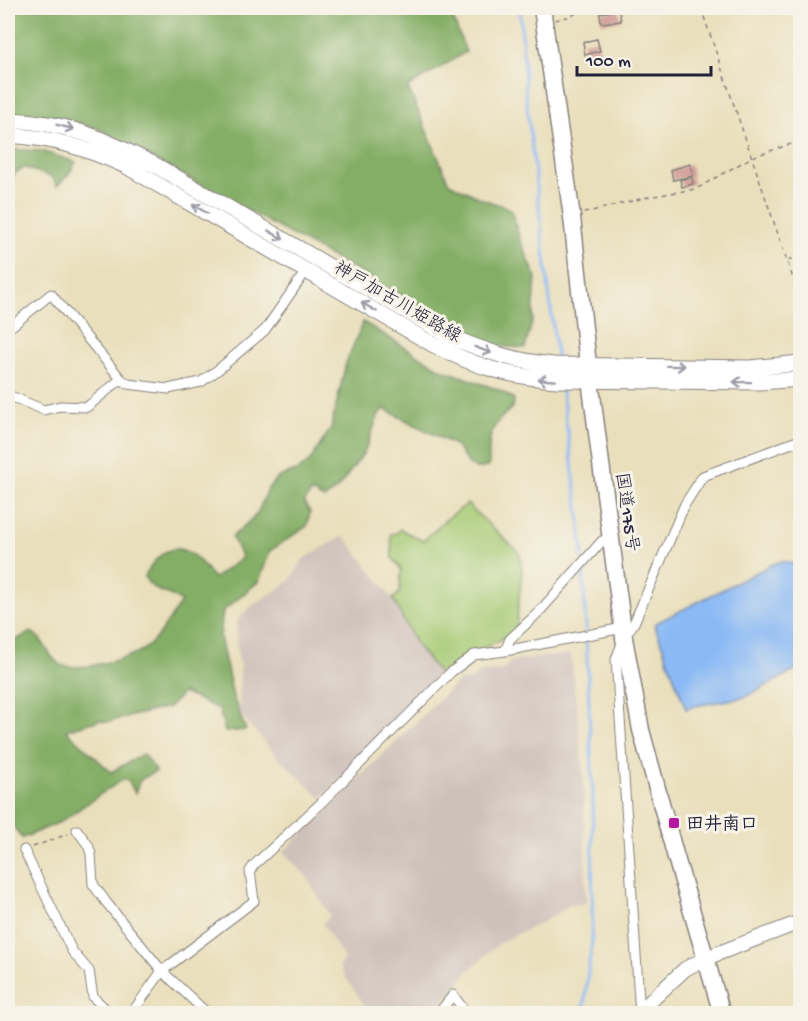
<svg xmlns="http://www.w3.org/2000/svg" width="808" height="1021" viewBox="0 0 808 1021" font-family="'Gochi Hand','Klee One',sans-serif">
	<rect width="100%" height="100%" fill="#f7f3e8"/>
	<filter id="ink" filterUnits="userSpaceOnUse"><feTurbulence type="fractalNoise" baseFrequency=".0167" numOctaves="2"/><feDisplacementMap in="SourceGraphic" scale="12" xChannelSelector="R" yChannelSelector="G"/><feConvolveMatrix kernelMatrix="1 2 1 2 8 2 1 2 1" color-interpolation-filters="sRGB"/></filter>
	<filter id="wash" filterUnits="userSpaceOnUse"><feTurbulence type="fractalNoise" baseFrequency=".008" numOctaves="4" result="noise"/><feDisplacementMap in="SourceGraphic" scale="24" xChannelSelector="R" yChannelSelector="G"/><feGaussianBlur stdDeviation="1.35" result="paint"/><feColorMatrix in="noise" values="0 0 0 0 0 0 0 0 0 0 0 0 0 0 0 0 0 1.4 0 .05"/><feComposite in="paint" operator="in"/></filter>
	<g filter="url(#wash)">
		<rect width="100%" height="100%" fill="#e9dfbb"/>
		<path fill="#cec1ba" d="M344 536 393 599 417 646 442 677 321 798 279 758 250 726 239 711 240 667 236 644 237 620 249 608 290 581 303 559Z
			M571 654 583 768 586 903 570 905 543 922 501 942 467 972 435 1013H369L339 967 344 958 323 924 330 916 305 874 283 852 459 680 469 681 480 672 503 670 511 661Z"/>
		<path fill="#a6ca74" stroke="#647658" stroke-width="1.5" d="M467 504 520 553 522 570 516 631 477 652 442 677 417 646 393 599 400 592 401 569 392 557 391 534 397 533 400 529 423 541 444 521Z"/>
		<path fill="#84ae66" stroke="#536850" stroke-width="1.5" d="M8 8H449L466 52 408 87 449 183 480 198 511 209 520 240 536 277 533 318 525 348 494 346 97 128 33 113 8 114Z
			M8 149 41 151 76 162 69 174 57 186 52 177 25 168 16 172 8 186Z
			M363 322 441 369 499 390 514 399 513 407C489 427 488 436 489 466 465 475 466 454 453 444L384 409 379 414 364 453 338 488 324 499 311 492 304 503 310 512 307 526 270 551 259 581 223 611 220 637 233 697 246 730 225 732 219 709 183 693 169 707 107 722 100 720 66 730 111 772 143 754 156 771 140 780 135 793 129 782 123 779 60 822 22 838 8 820V644L31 632C44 638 47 655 58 663 74 674 133 658 147 647 161 636 171 616 181 602 170 591 150 593 145 576 156 556 171 539 194 556 202 562 208 572 214 578L242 558 232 537 257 514 269 487 279 477 299 470 310 461 331 428 346 363Z"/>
		<path fill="#8ab9f5" stroke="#566e98" stroke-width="1.5" d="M783 561 798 565 800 570V668L745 697 695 706 686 709 654 624 775 563Z"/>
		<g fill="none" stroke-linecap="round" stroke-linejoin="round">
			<path stroke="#8ab9f5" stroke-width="3" d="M520 8 526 97 557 360
				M561 385 580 522 583 559
				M583 566 593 797 592 940 583 1014"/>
		</g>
		<g id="blocks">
			<path fill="#d19f9a" d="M619 10 621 21 601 23 600 13Z
				M597 39 600 51 585 55 583 42Z
				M690 164 693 176 673 180 671 170Z
				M692 177 693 184 682 187 680 180Z"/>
		</g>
	</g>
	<g filter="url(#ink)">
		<use href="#blocks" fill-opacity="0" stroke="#86807b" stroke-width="1.5"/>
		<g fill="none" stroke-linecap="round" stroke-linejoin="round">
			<g stroke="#86807b" stroke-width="11">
				<path id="street" d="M8 329 51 294 121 379 128 384 168 389 201 382 219 369 265 330 306 271
					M8 395 44 410 60 406 87 407 121 379
					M505 651 623 628
					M77 830 88 845 91 854 93 884 106 902 162 971 208 1014
					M24 850 72 951 89 971 93 997 111 1014
					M131 1014 162 971 254 901 250 871 254 865 322 802 451 672 474 655 505 651 510 639 539 612 602 541 612 536
					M438 1014 453 995 467 1014
					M640 1014 616 659 624 638 634 623 685 504 703 476 800 440"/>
			</g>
			<g stroke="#86807b" stroke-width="16">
				<path id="secondary" d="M637 1014 685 969 706 958 800 922"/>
			</g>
			<g stroke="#86807b" stroke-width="17">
				<path id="primary" d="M8 120C67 122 102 138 155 165L449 336C487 352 513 361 554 365L750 368 800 363
					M8 135C53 138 84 147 126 166L432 344C474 366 509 377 557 380L760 382 800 379"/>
			</g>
			<g stroke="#86807b" stroke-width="19">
				<path id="highway" d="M542 8 572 217 588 365 624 638 641 730 675 854 722 1014"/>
			</g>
			<path stroke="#86807b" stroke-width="1.5" stroke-dasharray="4.5 4.5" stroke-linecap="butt" d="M701 8 800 299
				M555 20 571 16 585 8
				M584 213 648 197 696 189 752 157 800 141
				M788 260 800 256
				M33 847 68 834"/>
			<use href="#street" stroke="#fff" stroke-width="9"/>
			<use href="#secondary" stroke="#fff" stroke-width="14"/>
			<use href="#primary" stroke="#fff" stroke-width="15"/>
			<use href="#highway" stroke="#fff" stroke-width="16"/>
		</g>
		<defs><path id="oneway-shaft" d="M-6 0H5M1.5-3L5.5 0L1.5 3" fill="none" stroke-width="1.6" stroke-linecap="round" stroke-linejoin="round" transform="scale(1.5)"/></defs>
		<g stroke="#9c9ca7">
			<use href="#oneway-shaft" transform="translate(65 127) rotate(15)"/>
			<use href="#oneway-shaft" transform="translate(200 209) rotate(-150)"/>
			<use href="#oneway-shaft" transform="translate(276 235) rotate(30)"/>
			<use href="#oneway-shaft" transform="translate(369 307) rotate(-150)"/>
			<use href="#oneway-shaft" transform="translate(483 350) rotate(21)"/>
			<use href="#oneway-shaft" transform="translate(676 366) rotate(1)"/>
			<use href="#oneway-shaft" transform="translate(547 380) rotate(-176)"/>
			<use href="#oneway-shaft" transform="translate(742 382) rotate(-179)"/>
		</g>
	</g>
	<rect fill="#b5179e" stroke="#f7f3e8" stroke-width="2" x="668" y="817" width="12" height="12" rx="3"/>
	<g text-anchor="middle" stroke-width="6" stroke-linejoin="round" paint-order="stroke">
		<g font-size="18" fill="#22223b" stroke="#f7f3e8">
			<text transform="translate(398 301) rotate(30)" y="6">神戸加古川姫路線</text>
			<text transform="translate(628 512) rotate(82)" y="6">国道175号</text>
		</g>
		<g font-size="18" font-weight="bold" fill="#22223b" stroke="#f7f3e8" text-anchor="start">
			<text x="686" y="829">田井南口</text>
		</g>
	</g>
	<rect width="808" height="1021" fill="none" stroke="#f7f3e8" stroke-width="30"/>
	<path d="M577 66v9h134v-9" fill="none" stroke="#22223b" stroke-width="3"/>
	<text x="586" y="66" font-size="18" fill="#22223b" stroke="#f7f3e8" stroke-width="4.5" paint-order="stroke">100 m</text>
</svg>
